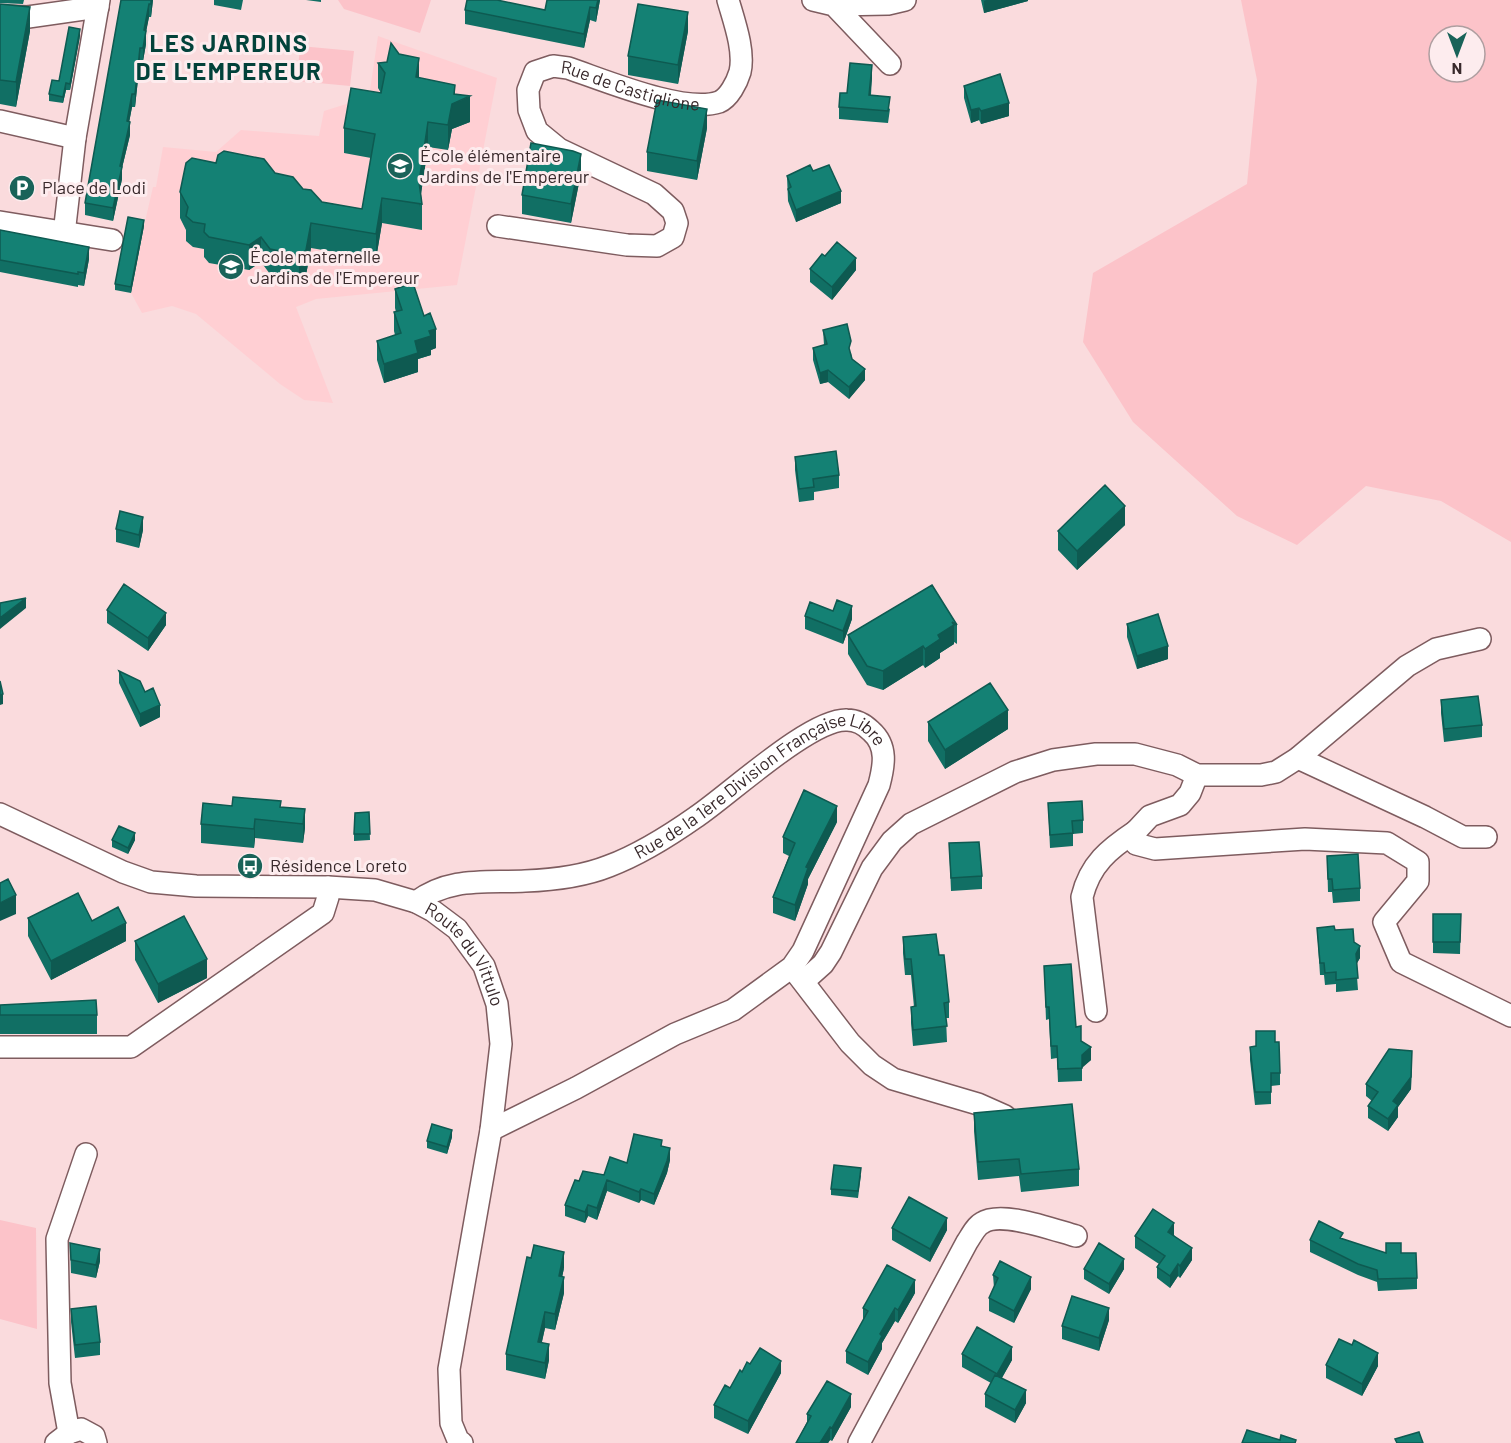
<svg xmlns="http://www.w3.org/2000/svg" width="1511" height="1443" viewBox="0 0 1511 1443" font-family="Barlow,sans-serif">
	<rect width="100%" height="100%" fill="#fadbdd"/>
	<path fill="#ffcfd3" d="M378 36 497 78 457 285 316 299 296 307 333 403 304 400 280 384 196 314 172 306 142 313 131 293 144 226 153 187H156L163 147 216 152 241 130 319 136 324 111 369 97Z"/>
	<path fill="#fcc3c9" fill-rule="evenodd" d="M338 0H431L420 33 344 9Z
		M1241 0H1511V542L1441 501 1366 486 1297 545 1237 516 1133 422 1083 342 1093 273 1247 184 1257 80ZM1439 36H1475V72H1439Z
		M300 46 354 51 350 86 297 81Z
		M0 1220 36 1228 37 1329 0 1319Z"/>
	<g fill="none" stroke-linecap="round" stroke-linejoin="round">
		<g stroke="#7e5c5f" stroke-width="24">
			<g id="minor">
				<path d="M813 0 834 5 890 64"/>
				<path d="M834 5 888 4 905 0"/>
				<path d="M0 16 28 17 98 7"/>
				<path d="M0 121 75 138"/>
				<path d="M0 222 112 240"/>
				<path id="s1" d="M498 226 627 245 657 246 673 237 677 223 673 211 654 194 559 149 537 131 529 110 528 90 535 72 553 66 568 68C604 80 684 114 719 102 729 98 737 82 740 72 745 51 734 21 728 0"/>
				<path d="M64 234 75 138 99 0"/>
				<path d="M1298 758 1425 817 1463 837H1486"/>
				<path d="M1197 775 1190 793 1180 805 1150 816 1136 831V844L1155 849 1305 839 1387 843 1418 862V881L1384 922 1401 962 1511 1016"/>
				<path id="s2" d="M0 814 123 872 151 882 196 886 328 887 375 890 416 902 433 911 457 929 484 966 497 1004 501 1044 491 1130 449 1369 451 1423 458 1440 462 1443"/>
				<path id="s3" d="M416 902C450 877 484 883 525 881 552 880 584 876 609 866 641 854 669 836 696 817 729 795 811 718 847 720 857 720 865 725 871 731 888 746 884 766 879 785L803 951 792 967 733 1010 675 1034 576 1088 491 1130"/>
				<path d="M794 970 850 1043 872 1065 893 1079 978 1104 1005 1116"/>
				<path d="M804 981 823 964 831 952 872 868 892 841 911 824 1015 772 1053 760 1096 754H1135L1177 765 1197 775H1261L1276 772 1298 758 1407 666 1436 649 1480 639"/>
				<path d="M1096 1011 1082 897C1090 864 1109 849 1136 831"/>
				<path d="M0 1047H131L323 913 328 897V887"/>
				<path d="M69 1433 60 1383 57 1239 86 1154"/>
				<path d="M56 1443 69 1433 81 1429 94 1436 96 1443"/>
				<path d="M859 1443 967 1242C971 1236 976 1226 982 1223 1001 1210 1054 1230 1076 1236"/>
			</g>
		</g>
		<use href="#minor" stroke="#fff" stroke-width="21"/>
	</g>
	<path fill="#116f64" d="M0 0H24L23 4 0 3Z
		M121 0H153L151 17H149L146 31V44L143 61H140L135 107H132L129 122 130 135 122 168V179L113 221 85 215V203Z
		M214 0H243L241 10 214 5Z
		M306 0H321V2Z
		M600 0 596 22 590 20 584 48 465 24V10H545Z
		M981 0H1028V1L984 13Z
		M0 4 30 31 16 107 0 104Z
		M688 31 678 84 628 75V56Z
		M80 36 70 90H66L63 103 49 101V94L59 81Z
		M399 54 419 78 455 94 470 122 452 129 448 150 428 147 421 194 422 204V230L382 223 376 259 311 248 306 275 299 280 270 274 261 262 249 270 209 263 204 257V249L193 247 186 241V230L180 218V192L275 173 303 189 322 202 362 209 371 158 344 153V128L381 93 378 88V63L387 62Z
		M872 77 871 95 890 109 888 123 839 119V107L847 93Z
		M964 86 1009 116 981 124 979 120 971 123 964 98Z
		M707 128 697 180 647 171V152Z
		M813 171 841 203 796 222 788 201 787 176Z
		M581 173 571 223 522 214V195Z
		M144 226 131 293 115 290V284Z
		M0 230 89 259 84 286 78 285V287L0 272Z
		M825 256 856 270 832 300 810 282V269Z
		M395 289 436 348 431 350V355L418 359V372L384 383 377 360V341L395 335 394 331V312H396L395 308Z
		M823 330 851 353 852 359 865 380 849 399 828 382 820 384 813 360V348L824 345Z
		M795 457 839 475V488L814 492V500L799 502 795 470Z
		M1125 525 1077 570 1058 550V531Z
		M116 529 143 530 139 548 116 542Z
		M932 585 957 625V644L954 642V644L940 653V658L925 668 923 665 883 690 867 685 848 654V635Z
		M107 610 166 625 148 651 107 623Z
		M805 616 852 619 843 644 805 629Z
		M1127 624 1168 659 1137 669 1127 637Z
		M119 671 145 692 160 717 140 727 119 683Z
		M1441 700 1482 725V737L1444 742 1441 713Z
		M928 722 1008 729 945 769 928 741Z
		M1048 803 1083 820V833L1073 834V846L1050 848Z
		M232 806 281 807 305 809V828L303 843 255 838 254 848 201 843V824Z
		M369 812 370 840 354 841V834Z
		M837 822 808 879V884L795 921 773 913V897L789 856 783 853V837Z
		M112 840H135L128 854 112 847Z
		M949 843 982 876V889L951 891Z
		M1327 856 1360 888V901L1333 903 1332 892H1328Z
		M1433 914H1461L1460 954 1433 953Z
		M28 918 92 921 126 941 51 980 28 936Z
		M1317 928 1335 930 1354 942 1360 958 1356 964 1358 990 1336 992V984L1325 985 1324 975H1320Z
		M903 937 939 955 949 1002V1018H946L947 1042 913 1046 911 1023V1007H914L911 975H905L903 953Z
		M135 941 207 978 158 1003 135 960Z
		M1044 966 1076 1027 1081 1041 1091 1060 1082 1067V1081L1058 1082 1057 1058 1051 1059 1049 1019 1046 1020Z
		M0 1005 97 1015V1034H0Z
		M1275 1042 1280 1073V1085L1271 1086V1104L1255 1105 1250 1060V1047Z
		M1412 1063 1411 1089 1398 1107V1117L1388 1131 1368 1118V1106L1372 1101 1366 1096V1084Z
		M974 1113 1079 1169V1186L1021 1192 1019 1176 978 1180 974 1131Z
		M452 1137 447 1154 427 1148V1141Z
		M662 1146 670 1160 667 1173 654 1205 641 1200 639 1203 607 1191 597 1220 588 1216 585 1223 565 1216V1205L579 1181 604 1175Z
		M861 1175 858 1198 831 1195V1189Z
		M892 1228 947 1230 930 1262 892 1240Z
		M1174 1235 1192 1260 1180 1278 1178 1276 1170 1288 1157 1278V1267L1159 1264 1135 1248V1236Z
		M1343 1239 1386 1253H1401L1417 1278V1289L1378 1291 1377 1282 1358 1275 1310 1252V1240Z
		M70 1243 100 1261 96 1278 71 1273Z
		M564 1268 562 1277 564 1293 555 1330 545 1328 542 1342 549 1360 545 1379 506 1370V1354Z
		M1084 1269H1124L1109 1294 1084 1279Z
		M993 1275 1031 1289 1014 1323 989 1311V1298L994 1288Z
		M915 1293 898 1323 895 1321 882 1343V1349L868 1375 846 1363V1351L863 1321V1308Z
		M71 1309 100 1342V1355L75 1358 71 1322Z
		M1109 1320 1099 1351 1062 1339V1326Z
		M1352 1345 1378 1366 1362 1396 1326 1378V1365Z
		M962 1354 1012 1360 1002 1378 1026 1403 1015 1423 985 1407V1394L991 1383 962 1367Z
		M750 1364 781 1373 748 1434 714 1418V1405L730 1388 742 1372Z
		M851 1407 832 1441 830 1440 828 1443H796L807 1422V1414Z"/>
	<path fill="#0e5a51" d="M151 0H153L151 17Z
		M598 0H600L596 22V8Z
		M986 0H1028V1L984 13V1Z
		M149 4V17L144 43V30Z
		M30 7V31L16 107V82Z
		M590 7V20L584 48V34Z
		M688 12V31L678 84V65Z
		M80 29V36L70 90V84Z
		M146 31V44L143 61V48Z
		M140 48V61L135 107V94Z
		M419 58V83L416 77Z
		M872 65V77L869 108V95Z
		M66 83V90L63 103V97Z
		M455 85V103L470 96V122L452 129 448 150V125Z
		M132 94V107L127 134V121Z
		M1009 103V116L981 124V111Z
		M979 108V120L971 123V110Z
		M707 109V128L697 180V161Z
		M130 122V135L122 168V179L113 221V208L120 166Z
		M428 122V147L419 207V182Z
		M581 154V173L571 223V204Z
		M841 191V203L796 222V210Z
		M382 198V223L376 259V234Z
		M144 220V226L131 293V287Z
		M311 223V248L306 275 299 280V255Z
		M261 237V262L249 270V245Z
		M89 247V259L84 286V273Z
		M856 258V270L832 300V287Z
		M436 329V348L431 350V355L418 359V372L384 383V364L429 331Z
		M865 369V380L849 399V387Z
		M828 370V382L820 384V373Z
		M1125 506V525L1077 570V551Z
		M143 517V530L139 548V535Z
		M26 598V608L0 629V618Z
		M852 606V619L843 644V631Z
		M166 613V625L148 651V638Z
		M954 625V644L940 653V658L925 668V649L938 635Z
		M923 646V665L883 690V671Z
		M1168 646V659L1137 669V656Z
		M3 694V704L0 705V695Z
		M160 705V717L140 727V714Z
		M1008 710V729L945 769V750Z
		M837 806V822L808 879V884L795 921V905L806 867Z
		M305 809V828L303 843V824Z
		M255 819V838L254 848V829Z
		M135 833V840L128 854V848Z
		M16 895V914L0 921V903Z
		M126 923V941L51 980V961Z
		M1360 946V958L1356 965V954Z
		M207 959V978L158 1003V984Z
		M1091 1047V1060L1082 1068V1055Z
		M1412 1051 1411 1089 1398 1107V1117L1388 1131V1119L1393 1101Z
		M452 1130V1137L447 1154V1147Z
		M670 1148V1160L667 1173 654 1205V1194Z
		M607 1180V1191L597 1220V1208Z
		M641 1189V1200L639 1203V1192Z
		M588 1205V1216L585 1223V1212Z
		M947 1218V1230L930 1262V1249Z
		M1174 1223V1235L1168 1244V1232Z
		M1192 1248V1260L1180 1278V1266Z
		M100 1249V1261L96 1278V1265Z
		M564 1252V1268L559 1292V1276Z
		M1124 1259V1269L1109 1294V1284Z
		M1178 1264V1276L1170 1288V1276Z
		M564 1277V1293L555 1330V1314Z
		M1031 1277V1289L1014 1323V1311Z
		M915 1280V1293L898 1323V1310Z
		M895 1308V1321L882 1343V1349L868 1375V1362L880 1334Z
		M1109 1308V1320L1099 1351V1338Z
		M545 1312V1328L538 1358V1342Z
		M549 1344V1360L545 1379V1363Z
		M1012 1347V1360L997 1386V1374Z
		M1378 1353V1366L1362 1396V1384Z
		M781 1361V1373L748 1434V1421Z
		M1026 1390V1403L1015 1423V1410Z
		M851 1394V1407L832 1441V1428Z
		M830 1427V1440L828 1443H820Z"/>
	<path fill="#148174" stroke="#0e5a51" stroke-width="1.5" d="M121 0H151V4H149L144 30 146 31 143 48H140L135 94H132L127 121 130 122 120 166 122 167 113 208 85 203Z
		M467 0H497L545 10 547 0H598L596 8 590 7 584 34 465 10Z
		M0 4 30 7 16 82 0 80Z
		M638 4 688 12 678 65 628 56Z
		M69 27 80 29 70 84 66 83 63 97 49 94 52 80 59 81Z
		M391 43 399 54 419 58 416 77 455 85 454 94 470 96 452 104 448 125 428 122 419 182 422 204 382 198 376 234 311 223 306 250 299 255 270 249 261 237 249 245 209 237 204 232 205 224 193 222 186 216 188 207 180 192 186 163 192 158 216 163 218 155 224 151 264 159 275 173 293 177 303 189 311 190 322 202 362 209 375 134 344 128 351 88 381 93 385 73 378 63 387 62Z
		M850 63 872 65 869 95 890 97 888 111 839 107 840 93H847Z
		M1000 74 1009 103 981 111 979 108 971 110 964 86Z
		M657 100 707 109 697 161 647 152Z
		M531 143 573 151 581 154 571 204 522 195Z
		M810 165 813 171 829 165 841 191 796 210 788 189 791 187 787 176Z
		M128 217 144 220 131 287 115 284Z
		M0 230 89 247 84 273 78 272V274L0 260Z
		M837 242 856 258 832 287 810 269 822 254 825 256Z
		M413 283 424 316 430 313 436 329 429 331 431 336 415 341 418 353 384 364 377 341 401 333 394 312 402 310 395 289Z
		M847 324 851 341 849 348 852 359 865 369 849 387 828 370 820 373 813 348 827 344 823 330Z
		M836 451 839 475 813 479 814 487 799 489 795 457Z
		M1105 485 1125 506 1077 551 1058 531Z
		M120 511 143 517 139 535 116 529Z
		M124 584 166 613 148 638 107 610Z
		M932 585 957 625 952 622 954 625 938 635 940 639 925 649 923 646 883 671 867 666 848 635Z
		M26 598 0 618V603Z
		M837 600 852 606 843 631 805 616 810 602 833 611Z
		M1158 614 1168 646 1137 656 1127 624Z
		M119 671 140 681 145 692 153 688 160 705 140 714Z
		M0 681 3 694 0 695Z
		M990 683 1008 710 945 750 928 722Z
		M1478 696 1482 725 1444 729 1441 700Z
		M804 790 837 806 806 867 808 868 795 905 773 897 795 843 783 837Z
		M233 797 281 801 280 807 305 809 303 824 255 819 254 829 201 824 203 803 232 806Z
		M1082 801 1083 820 1072 821 1073 833 1050 835 1048 803Z
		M369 812 370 834H354L355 813Z
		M119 826 135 833 128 848 112 840Z
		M979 842 982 876 951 878 949 843Z
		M1358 854 1360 888 1333 890 1332 879H1328L1327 856Z
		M8 879 16 895 0 903V883Z
		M78 893 92 921 118 907 126 923 51 961 28 918Z
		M1433 914H1461L1460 942H1433Z
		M184 916 207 959 158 984 135 941Z
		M1334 926 1335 930 1353 929 1354 942 1360 946 1356 954 1358 978 1336 980V972L1325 973 1324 963H1320L1317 928Z
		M936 934 939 955H944L949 1002 944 1003 947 1026 913 1030 911 1007 916 1006 911 959H905L903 937Z
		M1071 964 1076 1027 1081 1026V1041L1091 1047 1082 1055V1068L1058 1069 1057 1046H1051L1049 1007H1046L1044 966Z
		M96 1000 97 1015H0V1005Z
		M1256 1031H1275V1042H1279L1280 1073H1271V1092H1255L1250 1047 1256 1046Z
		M1389 1049 1412 1051 1411 1077 1393 1101 1398 1105 1388 1119 1368 1106 1378 1092 1366 1084Z
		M1072 1104 1079 1169 1021 1174 1019 1159 978 1162 974 1113Z
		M432 1124 452 1130 447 1147 427 1141Z
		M634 1134 662 1140 661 1146 670 1148 667 1161 654 1194 641 1189 639 1192 607 1180 597 1208 588 1205 585 1212 565 1205 575 1180 579 1181 583 1171 604 1175 610 1157 627 1163Z
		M834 1165 861 1168 858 1191 831 1189Z
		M909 1197 947 1218 930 1249 892 1228Z
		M1153 1209 1174 1223 1168 1232 1192 1248 1180 1266 1178 1264 1170 1276 1157 1267 1165 1256 1135 1236Z
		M1319 1221 1343 1233 1340 1238 1386 1253V1243H1401V1253H1416L1417 1278 1378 1279 1377 1270 1358 1264 1310 1240Z
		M70 1243 100 1249 96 1265 71 1260Z
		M1099 1243 1124 1259 1109 1284 1084 1269Z
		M534 1245 564 1252 559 1276 564 1277 555 1314 545 1312 538 1342 549 1344 545 1363 506 1354 527 1257 531 1258Z
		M1000 1261 1031 1277 1014 1311 989 1298 998 1278 993 1275Z
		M887 1265 915 1280 898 1310 895 1308 880 1334 882 1336 868 1362 846 1351 868 1311 863 1308Z
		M1072 1296 1109 1308 1099 1338 1062 1326Z
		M96 1306 100 1342 75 1345 71 1309Z
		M977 1327 1012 1347 997 1374 962 1354Z
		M1339 1339 1352 1345 1354 1340 1378 1353 1362 1384 1326 1365Z
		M760 1348 781 1361 748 1421 714 1405 725 1385 730 1388 740 1370 742 1372 747 1362 750 1364Z
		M995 1375 1026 1390 1015 1410 985 1394Z
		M827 1381 851 1394 832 1428 830 1427 820 1443H796L811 1416 807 1414Z
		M1247 1430 1280 1440 1281 1435 1296 1440 1295 1443H1242Z
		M1419 1432 1423 1443H1397L1395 1439Z"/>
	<defs>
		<g id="school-disc" transform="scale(1.35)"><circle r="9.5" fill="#196359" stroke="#fdecee"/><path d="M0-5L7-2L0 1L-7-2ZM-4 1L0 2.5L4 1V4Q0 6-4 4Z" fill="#fff"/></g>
		<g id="parking-disc" transform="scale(1.35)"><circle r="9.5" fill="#196359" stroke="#fdecee"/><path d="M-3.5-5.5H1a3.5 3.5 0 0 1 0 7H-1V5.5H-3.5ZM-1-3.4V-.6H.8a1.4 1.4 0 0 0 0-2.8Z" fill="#fff"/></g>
		<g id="bus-disc" transform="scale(1.35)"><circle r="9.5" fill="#196359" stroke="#fdecee"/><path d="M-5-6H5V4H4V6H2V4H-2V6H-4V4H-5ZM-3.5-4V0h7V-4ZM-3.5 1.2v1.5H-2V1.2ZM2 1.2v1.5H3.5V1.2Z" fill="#fff"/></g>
	</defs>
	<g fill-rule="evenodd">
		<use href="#school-disc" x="400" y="166"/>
		<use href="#parking-disc" x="22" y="188"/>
		<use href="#school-disc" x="231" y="267"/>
		<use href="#bus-disc" x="250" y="866"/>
	</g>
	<g text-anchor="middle" stroke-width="6" stroke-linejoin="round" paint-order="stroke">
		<g font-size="18" fill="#38292b" stroke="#fdecee">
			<text dy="6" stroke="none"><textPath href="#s1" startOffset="526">Rue de Castiglione</textPath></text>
			<text dy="6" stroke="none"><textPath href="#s3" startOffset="376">Rue de la 1ère Division Française Libre</textPath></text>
			<text dy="6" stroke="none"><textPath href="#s2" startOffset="507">Route du Vittulo</textPath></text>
		</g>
		<g font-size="18" fill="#38292b" stroke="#fdecee" text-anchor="start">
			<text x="420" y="162">École élémentaire<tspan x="420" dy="21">Jardins de l'Empereur</tspan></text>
			<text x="42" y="194">Place de Lodi</text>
			<text x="250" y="263">École maternelle<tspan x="250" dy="21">Jardins de l'Empereur</tspan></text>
			<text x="270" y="872">Résidence Loreto</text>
		</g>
		<g font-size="24" font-weight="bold" letter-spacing="1.5" fill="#02423a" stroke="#fdecee">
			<text x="229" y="52">LES JARDINS<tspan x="229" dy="28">DE L'EMPEREUR</tspan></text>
		</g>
	</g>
	<g transform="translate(1457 54) rotate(180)"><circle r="28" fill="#fdecee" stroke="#ae9ea0" stroke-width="1.5"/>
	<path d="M0-4.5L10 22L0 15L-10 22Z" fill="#196359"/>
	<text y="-9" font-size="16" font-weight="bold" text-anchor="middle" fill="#38292b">N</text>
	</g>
</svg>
